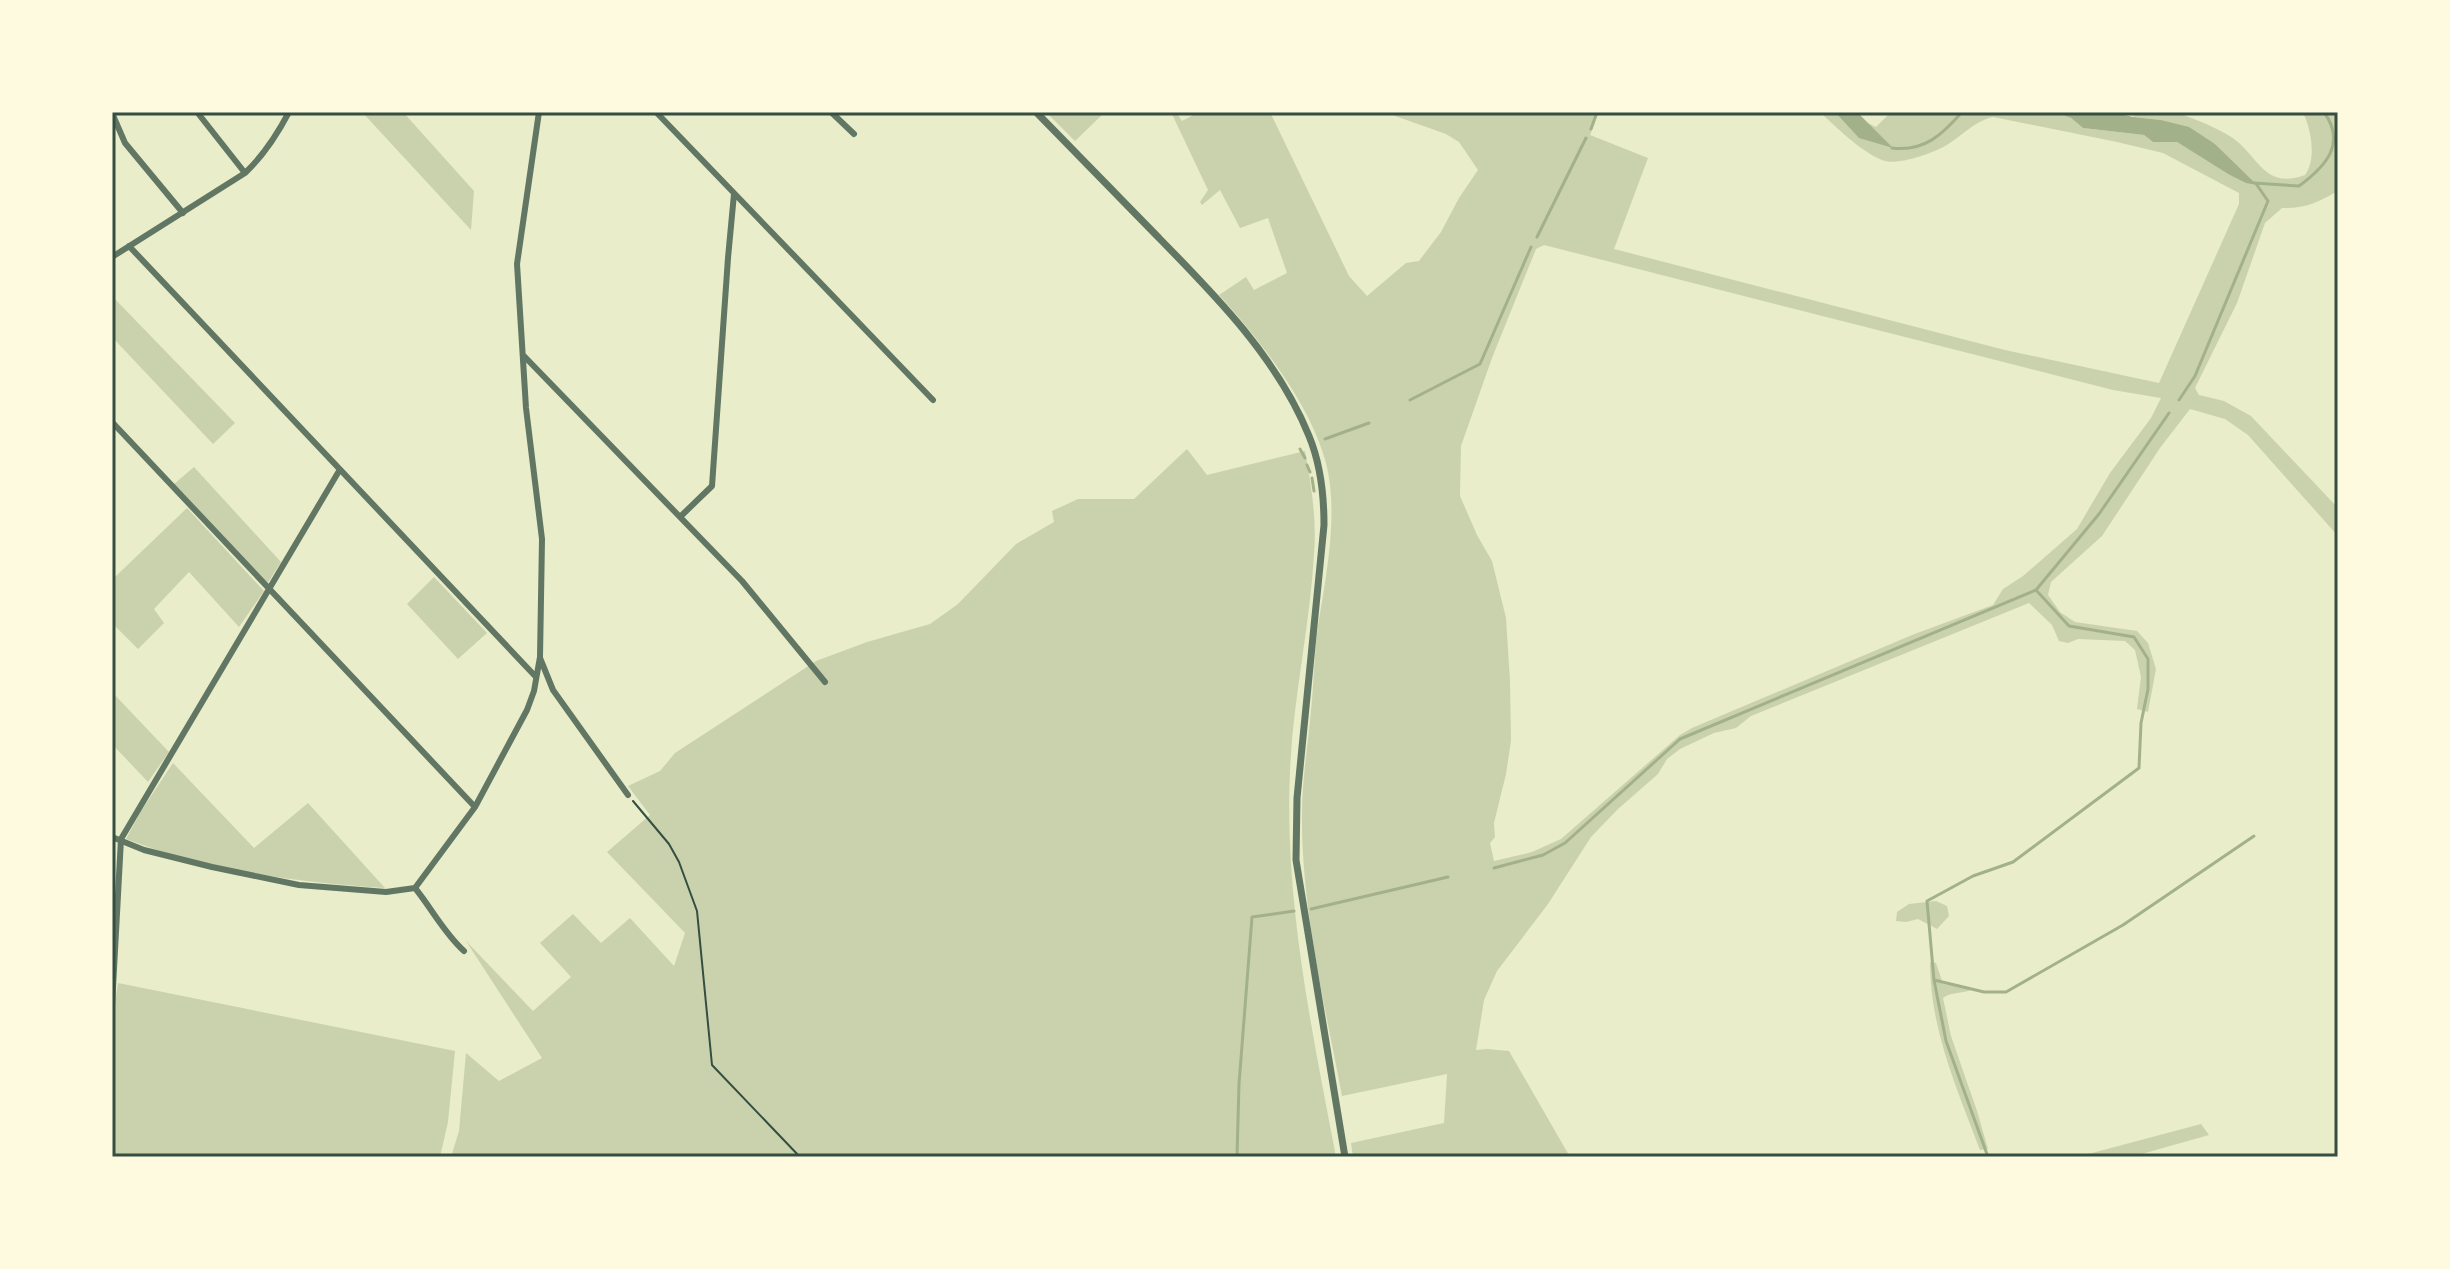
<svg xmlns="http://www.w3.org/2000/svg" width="2450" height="1269" viewBox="0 0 2450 1269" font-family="Poppins,sans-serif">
	<rect width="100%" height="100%" fill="#e9edc9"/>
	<path fill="#cad2ad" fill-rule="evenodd" d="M362 112H403L474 191 471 230Z
		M1046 112H1105L1075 141Z
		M1171 112H1176L1182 121 1199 112H1270L1349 276 1367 296 1406 263 1419 261 1441 232 1459 198 1478 170 1459 142 1446 134 1384 112H1462L1474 115 1477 112H1599L1590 135 1648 158 1614 249 2005 350 2159 383 2239 204V193L2163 153 2117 142 1993 117C1972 122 1963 136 1945 146 1933 153 1899 165 1885 161 1863 154 1836 127 1820 112H1844L1876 127 1891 112H2055L2071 118 2083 128 2144 135 2153 142H2177L2228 174 2255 185 2215 144 2161 120 2133 117 2138 112C2148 112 2160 110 2170 112 2188 115 2212 126 2228 135 2258 152 2262 191 2305 175 2317 158 2311 130 2303 112H2338V191C2318 202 2305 209 2282 208L2265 223 2237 303 2195 388 2199 395 2224 401 2251 416 2338 508V536L2248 435 2225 419 2190 409 2160 448 2102 536 2051 582 2048 595 2060 612 2075 622 2137 631 2148 643 2156 669 2148 712 2137 709 2141 677 2135 650 2125 641 2078 639 2068 643 2059 641 2052 625 2029 603 1751 716 1736 728 1714 733 1680 749 1667 759 1658 774 1618 809 1591 837 1548 904 1497 971 1484 1000 1476 1050 1487 1049 1509 1051 1570 1157H1353L1351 1143 1444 1123 1447 1074 1342 1096C1325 1006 1301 906 1302 814 1302 779 1308 745 1311 711 1314 683 1314 653 1318 626 1326 576 1339 513 1326 463 1310 403 1259 339 1219 295L1246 277 1254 290 1287 273 1268 218 1240 228 1220 190 1202 205 1200 202 1208 190ZM1544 245 2113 390 2161 398 2151 418 2110 473 2077 529 2023 576 2003 589 1993 605 1912 635 1692 728 1680 735 1561 839 1532 852 1494 861 1490 843 1495 837 1494 823 1506 774 1511 741 1510 681 1506 618 1492 561 1477 535 1460 496 1461 446 1492 358 1536 249Z
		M112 296 235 423 213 444 112 337Z
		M1187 449 1207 475 1305 451C1311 484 1317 519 1314 554 1310 626 1293 698 1290 771 1284 901 1312 1030 1336 1157H451L459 1131 466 1053 499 1081 542 1058 466 941 533 1011 571 977 540 943 573 914 601 943 630 918 674 966 685 933 607 852 650 815 628 786 660 771 675 753 816 661 867 642 930 624 958 604 1016 544 1054 522 1052 511 1078 499H1134Z
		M194 467 281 562 269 581 267 583 174 484Z
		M187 508 264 591 239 627 189 572 154 609 164 623 138 649 112 623V575L115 577Z
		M434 577 487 633 458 659 407 604Z
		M112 692 169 752 148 782 112 744Z
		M173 763 254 848 308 803 385 888C297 882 208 871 126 839L141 811Z
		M1936 901 1947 906 1949 916 1937 929 1918 919 1906 922 1896 921 1897 912 1909 904Z
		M1930 962 1936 963 1943 984 1974 989C1963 994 1953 991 1943 998L1951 1036 1977 1111 1988 1149 1980 1150C1957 1089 1930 1029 1930 962Z
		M118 983 455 1051 448 1122 440 1157H112V1020Z
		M2201 1124 2209 1135 2131 1157H2077Z"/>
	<path fill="#a3b18a" d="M1835 112H1857L1893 148 1859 138Z
		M2055 112H2112L2133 117 2161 120 2189 127 2215 144 2257 185 2246 183 2228 174 2177 142H2153L2144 135 2083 128 2071 118Z"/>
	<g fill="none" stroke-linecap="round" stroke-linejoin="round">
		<path stroke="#a3b18a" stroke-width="3" d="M1591 129 1597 112
			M1892 148C1924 152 1942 135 1962 112
			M2254 183 2299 186C2325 167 2347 144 2324 112
			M1537 237 1586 138
			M1410 400 1480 364 1531 247
			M2179 400 2195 376 2268 201 2257 185
			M1325 439 1369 423
			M1300 449 1305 458
			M1307 465 1310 472
			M1312 478 1314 491
			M1494 868 1543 855 1565 843 1680 739 2036 590
			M1311 909 1448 877
			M1934 980 1927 901 1973 876 2013 862 2139 768 2141 723 2148 689V659L2134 637 2069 626 2036 590 2099 514 2169 413
			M1237 1157 1239 1084 1252 917 1294 911
			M1988 1157 1946 1041 1934 980 1984 992H2006L2123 925 2254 836"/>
		<path stroke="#344e41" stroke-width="2" d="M633 801 669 844 679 862 697 911 712 1065 800 1157"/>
		<path stroke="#617663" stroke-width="6" d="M197 112 245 173
			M656 112 933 400
			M831 112 854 134
			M112 113 125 143 183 213
			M129 246 536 677
			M112 257 245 173C264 155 277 135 289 112
			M523 355 742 581 825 682
			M112 422 475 807
			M681 516 712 486 728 258 734 194
			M540 658 553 690 628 795
			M112 837 144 850 212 867 299 885 386 892 415 888
			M415 888 475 807 527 710 534 691 540 657 542 539 526 408 517 264 539 112
			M415 888C432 909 444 933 464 951
			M112 1006 121 839 339 471"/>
		<path stroke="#617663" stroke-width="7" d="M1036 112C1077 154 1118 196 1159 238 1216 296 1278 359 1309 436 1321 465 1324 494 1324 525L1297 798 1296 860 1345 1157"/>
	</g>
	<rect width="2450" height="1269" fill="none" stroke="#fefae0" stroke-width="228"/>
	<rect x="114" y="114" width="2222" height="1041" fill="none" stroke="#344e41" stroke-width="3"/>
</svg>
